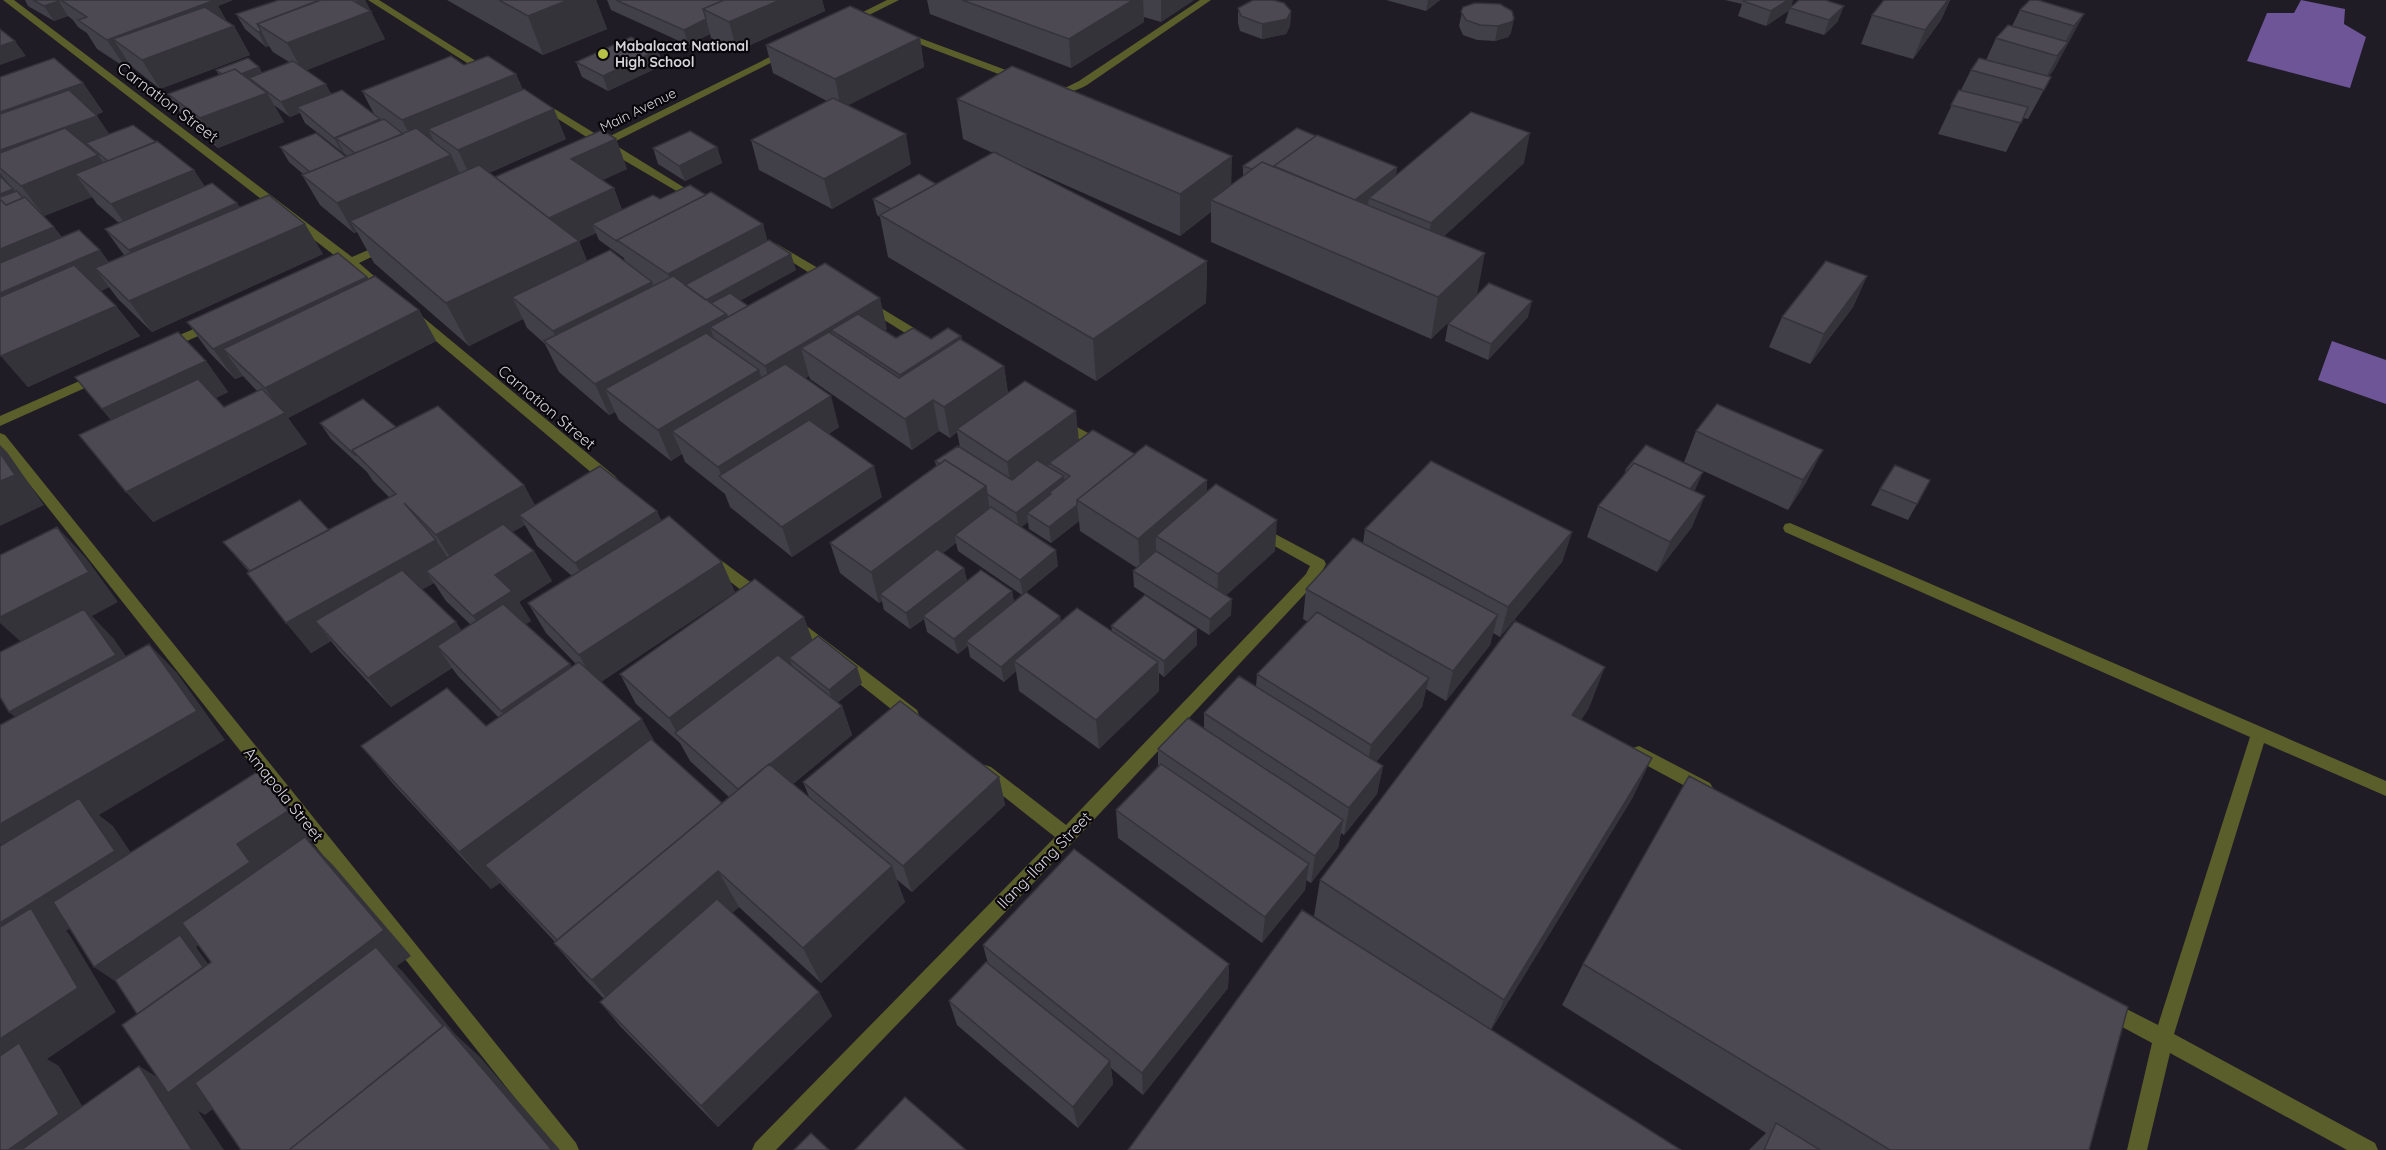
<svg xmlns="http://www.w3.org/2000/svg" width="2386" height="1150" viewBox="0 0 2386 1150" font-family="Quicksand,sans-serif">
	<rect width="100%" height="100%" fill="#1f1c26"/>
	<path fill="#6d5597" d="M2301 0 2345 9 2344 24 2366 37 2350 88 2247 61 2267 13H2294Z
		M2332 341 2386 360V404L2318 380Z"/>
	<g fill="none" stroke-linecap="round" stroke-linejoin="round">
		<path fill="#5a5e2a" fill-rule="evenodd" d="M1790 523 2386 781V796L2264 743 2174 1034 2375 1143 2378 1150H2347L2170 1053 2147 1150H2127L2152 1043 2100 1015 2097 1008 2100 1001 2107 999 2158 1025 2250 737 1785 532 1783 528 1785 524Z
			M1639 746 1710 783 1713 788 1710 793 1704 795 1698 793 1633 758 1631 753 1633 748Z"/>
		<path fill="#5a5e2a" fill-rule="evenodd" d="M3 0H14L352 257 382 244H390V248L359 263 389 289V295H381L350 267 339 269 337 266 343 262Z
			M368 0H379L495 73 486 75Z
			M887 0H899L851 24 843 22Z
			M1200 0H1211L1087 85C1074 92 1058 97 1045 89L1050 86 1067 87 1079 81Z
			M901 31 1025 77 1026 79 1017 81 898 36 896 34Z
			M786 49 794 51 612 143 701 198 703 200 697 203 603 148H594L593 146 596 143 536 105 545 103 604 139Z
			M777 244 835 278 837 281 831 285 827 284 773 250 771 248Z
			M866 299 929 337 931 340 929 343H921L862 306V300Z
			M415 313 419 314 616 477 618 481 616 485H606L411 320 409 317Z
			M212 321 218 325 216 328 169 349 165 350 159 346 161 343Z
			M100 372 105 373 107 376 105 379 0 426V416Z
			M1060 418 1107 443 1109 446 1107 449H1097L1055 426 1053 423Z
			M0 433 5 435 576 1143 579 1150H556L0 447Z
			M1258 525 1324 560 1326 564 1316 582 1073 842 776 1150H752L755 1143 1055 837 979 777 977 772 979 767 985 765 991 767 1066 825 1306 574 1310 566 1253 534 1251 530 1253 526Z
			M710 552 765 593 768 597 765 601H755L705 562 703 558 705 554Z
			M795 619 800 621 917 710 919 715 917 720 911 722 905 720 790 629 787 625 790 621Z"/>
	</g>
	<path fill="#413f47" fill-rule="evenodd" d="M25 0H233L218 6 227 22 234 26 250 55 160 89 131 66 126 68 97 49 87 33 78 27 73 20 68 16 54 21 28 6Z
		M279 0H365L385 39 306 70 332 94 374 114 362 91 464 65 516 74 523 90 566 139 489 173 495 177 616 139 627 169 602 180 614 188 622 210 660 199 706 195 763 224 767 240 796 270 740 300 748 306 887 329 884 330 896 338 931 339 961 336 962 340 1004 366 1008 393 1079 441 1135 454 1207 492 1275 551 1226 595 1231 615 1209 635 1134 587 1133 571 1137 568 1080 531 1079 521 1051 543 1029 529 1028 522 1021 527 1058 566 1026 592 1060 616 1061 622 1112 631 1111 626 1197 645 1164 677 1159 673V691L1099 749 1019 691 1016 671 1004 682 970 657 968 646 958 654 927 632 924 619 910 629 884 610 882 601 879 603 840 573 830 543 936 466 935 461 960 447 957 432 950 438 939 431 912 450 810 379 809 376 805 378 839 427 829 434 882 497 792 557 730 507 725 494 685 462 682 454 671 461 619 420 615 412 609 415 559 372 545 344 527 328 523 319 469 346 374 263 357 232 354 233 320 205 302 175 303 174 289 162 280 147 346 157 347 156 305 123 300 113 290 117 274 105 284 122 218 148 187 123 168 94 219 75 216 70 263 72 289 62 273 52 269 46 266 47 245 29 236 14ZM596 233 599 240 624 258 625 262 587 261 579 241ZM956 543 958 551 1022 595 1014 602 1012 591 967 581 964 568 943 553Z
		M447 0H596L607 29 543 55Z
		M607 0H822L825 11 737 51 711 38 710 34 688 45 611 10Z
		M927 0H1194L1161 22 1144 17V22L1071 68 930 14Z
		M1386 0H1440L1426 11Z
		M1725 0H1793L1791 7 1838 21 1824 35 1785 23 1789 10 1766 26 1738 16 1742 4Z
		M1884 0H1950L1941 20 1913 59 1861 44 1872 15Z
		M1463 7 1511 33 1508 37 1495 41 1477 40 1463 35 1459 26Z
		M1238 8 1291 11 1290 26 1286 34 1262 39 1240 31 1238 23Z
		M2020 10 2084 14 2053 71 2049 76 2051 77 2028 119 2023 118 2006 152 1938 134 1959 90H1961L1971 70 1986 60 1996 38 2012 26Z
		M920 38 924 67 848 105 911 164 832 209 759 170 751 140 827 101 773 73 766 45Z
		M658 50 663 65 608 91 582 77 576 62Z
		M0 77 83 83 103 112 96 115 109 134 205 187 323 254 152 332 118 299 109 287 101 291 116 306 140 336 28 387 0 355ZM92 197 97 204 119 223 105 229 124 255 109 262 62 237 44 216Z
		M957 99 1231 185 1243 176V166L1316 136 1397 167 1396 175 1524 163 1444 236 1477 295 1431 339 1211 242V212L1180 236 1018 164 1207 261 1206 303 1096 381 888 257 880 217 877 215 873 199 936 184 993 153 963 139Z
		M717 147 722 163 685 181 658 164 653 148Z
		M1867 276 1853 307 1810 364 1769 347 1782 317Z
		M369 279 419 310 436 341 288 418 307 444 153 522 111 420 75 377 206 361 228 392 216 398 224 407 257 391 243 376 235 379 209 352 187 322Z
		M1528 317 1488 360 1445 341 1448 324Z
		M320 423 396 427 524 485 535 506 662 521 735 592 601 682 656 744 722 803 729 797 690 761 680 743 636 704 620 674 813 640 862 683 837 703 842 706 852 735 793 784 810 799 803 782 999 777 1005 805 912 892 896 879 905 902 821 983 739 907 732 913 819 992 832 1016 718 1127 620 1026 600 1002 604 999 583 977 554 943 555 942 500 883 491 889 394 785 361 746 486 726 499 718 458 676 452 668 391 707 339 651 331 641 311 653 249 572 223 542 329 530 390 498 373 481 367 472 331 439ZM525 525 537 546 572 576 528 603 546 633 576 664 572 667 526 624 531 621 519 602 552 581 534 551 512 532ZM434 583 446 601 471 625 461 631 456 622 422 589Z
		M1696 431 1807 481 1788 510 1684 462Z
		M1626 469 1696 488 1694 491 1692 527 1657 572 1587 537 1598 506 1624 475Z
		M1880 489 1917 504 1908 520 1871 505Z
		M1365 529 1572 532 1562 562 1500 637 1493 633 1490 645 1446 701 1426 689 1422 707 1376 762 1383 766 1377 794 1344 835 1341 833 1338 848 1311 883 1306 880 1305 890 1262 943 1118 838 1116 810 1158 766V749L1204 728V713L1256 687 1257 674 1308 622 1303 619 1306 589 1363 543Z
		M1589 708 1581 720 1633 797 1491 1030 1357 945 1314 916 1320 880Z
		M983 945 1229 964 1228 988 1143 1095 1111 1068 1113 1084 1078 1128 957 1025 949 1001 988 964Z
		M1583 964 2089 1150H1749L1766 1133 1562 1005Z"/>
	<path fill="#35333a" d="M58 0 68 16 54 21 44 6Z
		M212 0H233L218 6 231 28 234 26 250 55 160 89 142 60 113 39 131 66 126 68 107 40Z
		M358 0H365L385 39 303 72 287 43 336 8Z
		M568 0H596L607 29 543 55 528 16Z
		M746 0H822L825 11 737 51 729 22Z
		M1133 0H1143L1144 22 1071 68 1069 39Z
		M1161 0H1194L1161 22Z
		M1428 0H1440L1426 11Z
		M1788 0H1793L1790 10 1766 26 1771 11Z
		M1948 0H1950L1941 20 1913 59 1925 30Z
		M1844 6 1838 21 1824 35 1829 20Z
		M1291 11 1290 26 1286 34 1262 39V24Z
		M2084 14 2053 71 2042 85 2074 26Z
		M706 19 710 34 688 45 684 30Z
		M1514 19 1511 33 1508 37 1495 41 1498 26Z
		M261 31 269 46 266 47 258 32Z
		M920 38 924 67 841 109 835 79Z
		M15 41 26 56 0 65V46Z
		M658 50 663 65 608 91 603 76Z
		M259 67 268 82 249 78 254 87 228 79Z
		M516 74 528 103 428 129 434 142 417 149 402 120Z
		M83 83 103 112 0 149V112Z
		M326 84 334 100 297 107 300 113 290 117 281 102Z
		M267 93 284 122 218 148 200 118Z
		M554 109 566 139 472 180 458 150Z
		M97 116 117 145 86 143 93 154 0 168V150Z
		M380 119 388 135 336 138 344 153H343L334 138Z
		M1530 133 1524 163 1426 253 1431 223Z
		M906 134 911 164 832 209 824 179Z
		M616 139 627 169 583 189 571 159Z
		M717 147 722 163 685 181 679 166Z
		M98 155 120 185 75 174 92 197 44 216 21 186Z
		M451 155 465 184 350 221 357 232 354 233 337 203Z
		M1232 156 1231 198 1211 200V212L1180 236V194Z
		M1397 167 1393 197 1369 198 1366 219 1355 200Z
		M194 170 214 200 133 235 111 204Z
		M0 173 10 185 0 183Z
		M614 188 625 218 592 224 596 233 579 241 596 283 512 297 523 319 469 346 446 303 549 219Z
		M13 189 25 204 0 214V194Z
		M237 203 257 233 151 280 129 250Z
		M305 224 323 254 152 332 129 301Z
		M763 224 771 254 679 305 668 274Z
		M54 227 78 257 0 281V249Z
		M100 250 123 281 95 268 109 287 0 335V293Z
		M1485 253 1477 295 1431 339 1438 297Z
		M791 254 796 270 720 312 704 301Z
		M1207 261 1206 303 1096 381 1093 339Z
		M1867 276 1853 307 1810 364 1824 334Z
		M367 277 385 307 223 349 243 376 235 379 213 349Z
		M652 282 663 312 565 359 553 331Z
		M880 298 887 329 857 347 831 330 838 358 801 348 809 376 774 397 765 366Z
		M1532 301 1528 317 1488 360 1491 344Z
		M116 306 140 336 28 387 1 356Z
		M419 310 436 341 288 418 307 444 153 522 126 492 283 414 265 388Z
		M726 314 736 345 710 327 719 354 605 389 615 412 609 415 595 384Z
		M961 336 966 367 907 406 900 375Z
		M206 361 228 392 128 440 102 409Z
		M1004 366 1008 396 957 429V432L950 438 944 407Z
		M759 370 769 401 672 431 682 454 671 461 658 430Z
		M831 396 839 427 738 492 723 480 718 467Z
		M933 400 939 431 912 450 905 419Z
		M1076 411 1079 442 1012 493 1007 462Z
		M0 445 7 452 44 505 0 526Z
		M1823 450 1807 481 1788 510 1803 480Z
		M874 466 882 497 792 557 782 527Z
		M1703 472 1696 488 1678 513 1684 497Z
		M1064 476 1066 492 1051 494 1049 493 1051 504 1027 513 1028 522 1019 529 1016 513Z
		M1207 480V511L1156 536V555L1140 569 1138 539Z
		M524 485 541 516 519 515 525 525 455 565 436 535Z
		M986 486 991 516 955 535 956 543 885 598 880 594 882 601 879 603 871 572Z
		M1705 496 1692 527 1657 572 1670 542Z
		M1077 505 1079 521 1051 543 1049 527Z
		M657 511 671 541 592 593 575 563Z
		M1277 520 1275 551 1217 604 1218 574Z
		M57 527 86 558 118 602 92 616 114 639 146 685 43 741 9 712 29 649 0 623V617Z
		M1572 532 1562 562 1500 637 1508 607Z
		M436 540 456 570 426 571 434 583 333 640 315 621 331 641 311 653 286 623Z
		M1056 550 1058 566 1023 595 1020 580Z
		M534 551 552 581 519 602 531 621 493 645 473 616 495 575Z
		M722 562 735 592 596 685 579 655Z
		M964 568 967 584 923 616 924 619 910 629 906 613Z
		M1012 591 1015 607 966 641 968 646 958 654 954 639Z
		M1232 599 1231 615 1209 635 1210 619Z
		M1498 615 1490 645 1446 701 1453 671Z
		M1060 616 1062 632 1014 661 1016 671 1004 682 1001 667Z
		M804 617 815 647 789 658 792 665 688 744 679 737 669 718Z
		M456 622 476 652 437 646 452 668 391 707 368 678Z
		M1197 629V645L1164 677V661Z
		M149 644 177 673 225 740 99 815 113 826 148 878 66 931 69 934 116 1012 47 1059 59 1066 99 1135 79 1150H8L0 1090V923L22 860 0 844V824Z
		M1158 662 1159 691 1099 749 1096 720Z
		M570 664 588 693 521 740 501 711Z
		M857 667 862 683 834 705 829 690Z
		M1605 667 1589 708 1557 754 1572 715Z
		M1429 678 1422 707 1366 773 1371 745Z
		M842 706 852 735 752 817 739 789Z
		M642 719 664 758 485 865 500 883 491 889 459 852Z
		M1652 758 1633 797 1489 1033 1504 1000Z
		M1383 766 1377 794 1344 835 1349 808Z
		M257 772 285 800 315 838 310 842 333 865 411 956 397 966 403 972 456 1035 480 1057 560 1150H356L394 968 205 1115 198 1111 224 1150H192L139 1066 175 1088 280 889 196 947 224 986 131 992 94 967 237 844Z
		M999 777 1005 805 912 892 903 866Z
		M1343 820 1338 848 1311 883 1315 856Z
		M1309 864 1305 890 1262 943 1265 917Z
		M892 866 905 902 821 983 803 948Z
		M718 871 739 907 619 1014 592 980Z
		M1229 964 1228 988 1143 1095 1142 1073Z
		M819 992 832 1016 718 1127 701 1106Z
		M1110 1061 1113 1084 1078 1128 1073 1107Z"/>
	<path fill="#4c4953" stroke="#35333a" stroke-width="1.5" d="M33 0H58L59 1 44 6Z
		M61 0H215L107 40 78 20 87 17Z
		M279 0H315L317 1 257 24 261 31 258 32 236 14Z
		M321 0H352L371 11 287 43 257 24Z
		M499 0H568L528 16Z
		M616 0H724L703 9 706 19 684 30Z
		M724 0H780L729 22 703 9Z
		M962 0H1133L1069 39Z
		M1253 0H1273L1284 3 1291 11 1287 19 1262 24 1241 16 1238 8Z
		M1744 0H1788L1771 11 1743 1Z
		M1799 0H1825L1844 6 1829 20 1790 8Z
		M1884 0H1948L1925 30 1872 15Z
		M2030 0H2038L2084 14 2074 26 2020 10Z
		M1475 3 1500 4 1512 11 1514 19 1511 22 1498 26 1480 25 1466 20 1461 12 1463 7Z
		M850 6 920 38 835 79 766 45Z
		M205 7 234 26 142 60 113 39Z
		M2008 25 2068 42 2057 56 1996 38Z
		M0 29 15 41 0 46Z
		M631 37 658 50 603 76 576 62Z
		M451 56 464 65 488 56 516 74 402 120 362 91Z
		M54 58 83 83 0 112V77Z
		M248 58 259 67 241 74 235 69 222 74 216 70Z
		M1979 58 2051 77 2044 90 1971 70Z
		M293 61 326 84 281 102 249 78Z
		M1012 66 1232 156 1180 194 957 99Z
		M235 69 267 93 200 118 168 94Z
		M524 89 554 109 458 150 428 129Z
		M69 90 97 116 0 150V114Z
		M342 90 380 119 334 138 297 107Z
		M1959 90 2028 107 2021 123 1951 105Z
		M833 98 906 134 824 179 751 140Z
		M1471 112 1530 133 1431 223 1369 198Z
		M384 119 403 134 355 153 336 138Z
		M133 125 156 142 108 161 86 143Z
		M65 128 98 155 21 186 0 168V153Z
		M416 128 451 155 337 203 302 175Z
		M1297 128 1316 136 1274 166V167L1262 162 1252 169 1243 166Z
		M602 130 616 139 571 159 614 188 549 218 495 177Z
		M690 131 717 147 679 166 653 148Z
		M316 133 346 157 310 172 280 147Z
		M1317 135 1397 167 1355 200 1274 166Z
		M157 141 194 170 111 204 75 174Z
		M994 152 1207 261 1093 339 880 215Z
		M1262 162 1485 253 1438 297 1211 200Z
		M479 165 579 241 446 303 350 221Z
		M919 174 936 184 891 209 873 199Z
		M0 176 13 189 0 194Z
		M212 183 237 203 129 250 105 229Z
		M690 185 706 195 617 240 618 242 592 224 653 195 660 199Z
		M17 191 23 198 6 205 1 200 0 201V197Z
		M711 192 763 224 668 274 617 240Z
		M269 195 305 224 129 301 95 268Z
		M25 197 54 227 0 249V201L1 200 6 205Z
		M79 230 100 250 0 293V263Z
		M769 240 791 254 706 300 685 285Z
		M610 250 652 282 553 331 512 297Z
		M338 253 367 277 213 349 187 322Z
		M1826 261 1867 276 1824 334 1782 317Z
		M825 263 880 298 765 366 710 327Z
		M74 265 116 306 1 356 0 355V297Z
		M375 276 419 310 265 388 223 349Z
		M673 276 726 314 595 384 544 341Z
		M1489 283 1532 301 1491 344 1448 324Z
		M730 293 748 306 728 317 726 314 711 303Z
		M858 314 896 338 913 328 931 339 948 328 961 336 900 375 831 330Z
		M178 332 206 361 102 409 75 377Z
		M829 332 899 378 960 339 1004 366 944 407 933 400 905 419 801 348Z
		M706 333 759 370 658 430 605 389Z
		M785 364 831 396 718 467 672 431Z
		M198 379 224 407 262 389 285 413 126 492 79 435Z
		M1025 381 1076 411 1007 462 957 429Z
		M363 399 396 427 352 450 356 456 320 423Z
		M1717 404 1823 450 1803 480 1696 431Z
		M438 406 524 485 436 535 404 503 436 540 286 623 247 573 396 494 352 450Z
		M809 420 874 466 782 527 719 476Z
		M1093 430 1135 454 1077 500V505L1049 527 1027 513 1051 494 1049 493 1070 476 1049 463Z
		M1146 445 1207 480 1138 539 1077 500Z
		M1646 445 1703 472 1690 489 1634 463 1628 470 1626 469Z
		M958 446 1012 480 1037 460 1064 476 1016 513 987 494 986 486 945 460 940 464 935 461Z
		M0 453 15 475 0 481Z
		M945 460 986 486 871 572 830 543Z
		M1431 461 1572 532 1508 607 1365 529Z
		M1634 463 1705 496 1670 542 1598 506Z
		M1895 465 1930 480 1917 504 1880 489Z
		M600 466 657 511 575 563 519 515Z
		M1216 484 1277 520 1218 574 1156 536Z
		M300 500 329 530 250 571 223 542Z
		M991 507 1056 550 1020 580 955 535Z
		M669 516 722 562 579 655 528 603Z
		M503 524 534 551 495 575 512 591 473 616 426 571Z
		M57 527 89 572 0 617V555Z
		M1353 538 1498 615 1453 671 1306 589Z
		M937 549 964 568 906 613 880 594Z
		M1156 551 1232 599 1210 619 1133 571Z
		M402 570 456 622 368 678 315 621Z
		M981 570 1012 591 954 639 923 616Z
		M755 579 804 617 669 718 620 674Z
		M1026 592 1060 616 1001 667 966 641Z
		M1145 595 1197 629 1164 661 1111 626Z
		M503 604 570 664 501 711 437 646Z
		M1077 608 1158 662 1096 720 1014 661Z
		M84 609 116 655 9 712 0 697V652Z
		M1317 612 1429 678 1371 745 1257 674Z
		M1515 621 1605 667 1572 715 1652 758 1504 1000 1320 880Z
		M818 636 857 667 829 690 789 658Z
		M149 644 197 711 0 824V725Z
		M778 655 842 706 769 765V764L738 789 675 733Z
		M579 662 642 719 459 852 361 746 447 688 486 726Z
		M1239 676 1383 766 1349 808 1204 713Z
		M900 701 999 777 903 866 803 782Z
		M1188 718 1343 820 1315 856 1158 749Z
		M651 739 722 803 557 940 485 865Z
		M769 764 892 866 803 948 718 871 592 980 554 943Z
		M1161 764 1309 864 1265 917 1116 810Z
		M257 772 288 811 237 844 250 862 94 967 53 902Z
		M1689 776 2128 1007 2089 1150H1890L1583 964Z
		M79 798 115 851 0 923V846Z
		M305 837 384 930 168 1093 122 1025 211 962 182 923Z
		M1074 849 1229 964 1142 1073 983 945Z
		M717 899 819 992 701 1106 600 1002Z
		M31 908 78 988 0 1039V927Z
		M1302 910 1681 1150H1128Z
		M180 935 203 967 137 1014 115 980Z
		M376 947 443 1026 289 1150H241L195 1083Z
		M986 962 1110 1061 1073 1107 949 1001Z
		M445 1025 552 1150H289Z
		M19 1043 59 1114 8 1150H0V1056Z
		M139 1066 192 1150H21Z
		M905 1097 966 1150H855Z
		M1776 1123 1820 1150H1764Z
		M811 1133 829 1150H794Z"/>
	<circle fill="#b7c148" stroke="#09070b" stroke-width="2" cx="603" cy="54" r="6"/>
	<g text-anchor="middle" stroke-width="4.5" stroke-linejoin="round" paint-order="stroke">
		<g font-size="14" font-weight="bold" fill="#d7d5db" stroke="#09070b" text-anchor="start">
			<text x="615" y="51">Mabalacat National<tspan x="615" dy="16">High School</tspan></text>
		</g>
		<g font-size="14" fill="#d7d5db" stroke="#09070b">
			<text transform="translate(638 110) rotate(-26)" y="5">Main Avenue</text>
		</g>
		<g font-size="16" fill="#d7d5db" stroke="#09070b">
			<text transform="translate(168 102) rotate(37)" y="6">Carnation Street</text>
			<text transform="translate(547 407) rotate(40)" y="6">Carnation Street</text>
			<text transform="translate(284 794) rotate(51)" y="6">Amapola Street</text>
			<text transform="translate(1044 860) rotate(-46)" y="6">Ilang-Ilang Street</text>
		</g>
	</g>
</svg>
